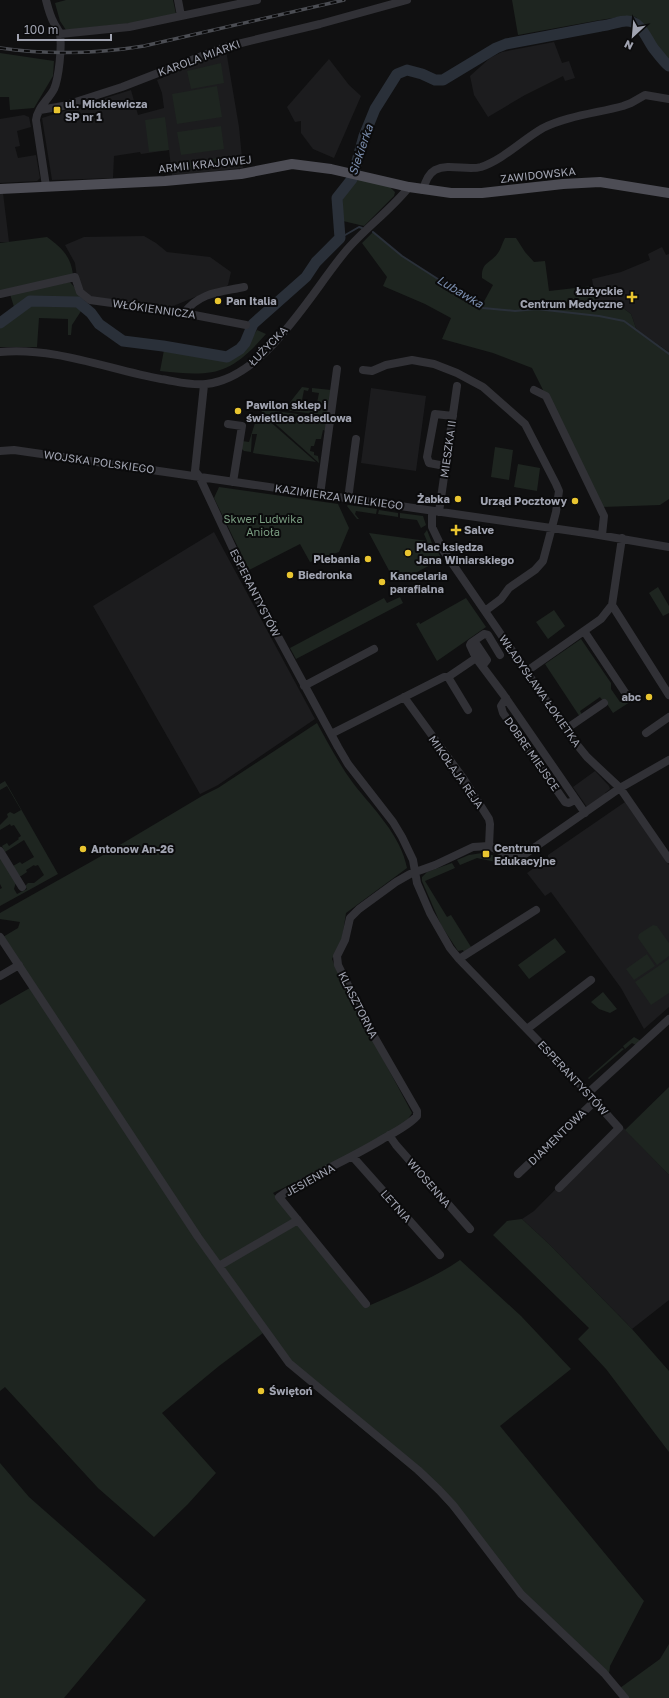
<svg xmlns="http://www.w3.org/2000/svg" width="669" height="1698" viewBox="0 0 669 1698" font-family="'Golos Text',sans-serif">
	<rect width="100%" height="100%" fill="#101011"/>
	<path fill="#1c1c1e" d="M554 42 562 63 569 61 575 78 565 81 563 76 525 95 488 117 474 95 470 76 490 58 502 52Z
		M226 50 239 127 243 168 172 176 169 150 141 154 140 152 114 156 113 178 52 180 42 118 131 90 138 115 164 108 162 93 157 80Z
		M329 59 349 85 361 96 334 158 313 149 301 133V121L295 122 287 107Z
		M24 115 29 117 31 127 17 131 20 146 15 147 18 158 36 155 40 178 37 181 0 183V119Z
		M3 193 9 242H0V194Z
		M144 236 156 243 167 252 210 257 231 272 228 285 222 290 207 292 171 307 90 298 78 284 75 263 65 245 84 237Z
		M662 247 666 255 669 254V352L637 331 631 314 623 308H597L592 279 621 272 650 260 648 254Z
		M371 388 426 396 416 471 361 463Z
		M214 532 315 719 218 785 200 794 93 606Z
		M595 771 609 786 610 789 605 793 606 795 587 807 573 787Z
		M625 802 669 865V1007L644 1029 621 988 551 892 545 896 527 873 548 858V855Z
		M620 1124 669 1175V1300L632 1329 550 1245 522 1219 534 1211Z"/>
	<path fill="#1e2520" d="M66 0H173L176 14 134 23 66 30 60 21 55 3Z
		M512 0H669V61L661 53 636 17 626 16 600 20 518 35Z
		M0 53 54 61 53 76 34 108 10 110 9 97H0Z
		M221 63 224 83 191 89 187 71Z
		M217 86 222 117 177 124 172 94Z
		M165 117 169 150 149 152 145 120Z
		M221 126 224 149 181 155 177 132Z
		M239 156 240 164 176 171 175 163Z
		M357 179 390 187 395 192 394 196 364 226 343 221 342 200Z
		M373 232 402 256 481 307 493 285 482 278C481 262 491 263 498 253 501 249 502 243 505 238H516L525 252 534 262 545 261 549 291 593 286 597 308H623L631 314 637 331 669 352V499L660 505 602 507 532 368 493 353 442 339 451 318 425 304 383 286 387 277 362 243Z
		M47 237C61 247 71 256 73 275L0 291V243Z
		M70 282 85 300 34 297 25 300 14 307 10 294Z
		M38 302 69 303 83 308 72 325 71 335H68V319L39 318 37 347H0V327L23 307Z
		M257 330 266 334C230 375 214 377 160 371L164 350 229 358C243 352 249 343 257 330Z
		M302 387 309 388 308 391 304 390 301 405 316 408 319 393 312 392V388L331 390 329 416 284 410Z
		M259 409 328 418 326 431 323 430 321 439H316L314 446H311L310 451 314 452V455L318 456 319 463Z
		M267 419 316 462 253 453 257 434H252L251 452 244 451 242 449V441L249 442 255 423 265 421Z
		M495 447 513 450 509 480 491 477Z
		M518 464 540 468 537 491 514 487Z
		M219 487 338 504 349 528 339 552 310 562 300 544 249 570 214 498Z
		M348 505 377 509 376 514 356 511 355 514 359 519H357L347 506Z
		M379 510 398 513V517L378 514Z
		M400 513 423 516 426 525 421 528 417 520 400 518Z
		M427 530 432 543 441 557 438 561 398 582 393 578 369 533 427 541 424 534Z
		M658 587 669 606V613L663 616 649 593Z
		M400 597 403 603 296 659 290 648 384 598 387 603Z
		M466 598 486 627 437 661 416 624 419 622 420 624Z
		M554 610 565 626 548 639 536 622Z
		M581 639 611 683V689L620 702 627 698 630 702 613 713 605 701H603L600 697 580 711 582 715 580 717 545 664Z
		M317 723C328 743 339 764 353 783 373 809 401 835 407 868L346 913 342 939 332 959 337 971 362 1020 412 1113 406 1122 348 1156 273 1193 366 1307C397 1293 431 1280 460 1260L521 1316 571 1369 500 1426 644 1601 610 1666 609 1674 514 1582 432 1487 341 1411 263 1333 219 1366 162 1413 216 1473 188 1504 154 1537 98 1488 5 1387 0 1391V1005L35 985 3 937 18 928 20 922 0 919V913L103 855 202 796 218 788Z
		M5 781 58 874 0 906V889L2 888 0 884V856L16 882 14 889 17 894 27 889 25 886 28 883H34L44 875 38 865 35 866 34 865 26 870 27 872 21 876H19L13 866 20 862 22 864 34 857 24 840 5 852 2 846 7 843 9 846 19 839 18 838 21 836 14 825 11 826 10 824 0 830V825L8 817 7 814 10 812 14 814 21 810 7 786 0 790V784Z
		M482 853V855H489V854L508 861 505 864 477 858 460 865 457 860 469 855Z
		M452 863 455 868 425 881 447 917 451 915 471 947 464 952 463 950 458 951 441 925 422 881V877L427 872Z
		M653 925 657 926 669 943V956L657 965 638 938 639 934Z
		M555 938 566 952 529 979 518 965Z
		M647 954 655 966 634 980 626 969Z
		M669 959V993L651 1005 635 982Z
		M603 992 617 1009 610 1013 599 1009 591 1002Z
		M634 1037 641 1041 636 1045 632 1043 625 1049 623 1046Z
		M622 1048 624 1049 589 1079 588 1078Z
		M669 1087V1175L625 1130Z
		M522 1219 550 1245 632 1329 669 1371V1452L606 1369 578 1339 589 1328 493 1235 507 1221Z
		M0 1463 29 1497 146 1600 64 1698H0Z
		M669 1644V1698H628L620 1688 660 1659Z"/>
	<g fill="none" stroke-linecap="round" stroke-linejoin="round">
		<path stroke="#2a3039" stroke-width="2" d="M373 232 402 256 483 308 515 311 537 309 599 316 624 321 669 354
			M340 238 359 227 362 228"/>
		<path stroke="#2a3039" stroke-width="11" d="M0 323 30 301 78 302 91 313 99 324 123 341 163 346 227 357 240 349 245 343 253 324 306 277 316 262 340 238 337 198 352 179 364 136 375 109 397 74 407 70 422 74 435 80H443L496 48 506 44 601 26C611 25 619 21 626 21 641 20 647 40 654 49 659 55 663 61 669 66"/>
		<path stroke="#313136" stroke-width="8" d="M178 0 181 16
			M60 34 129 27 257 0
			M40 110 63 106 122 87 225 47 320 24 407 0
			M46 186 36 120C37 108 49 99 54 89 59 78 62 46 60 34 59 31 56 27 54 23 50 16 48 8 46 0
			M423 190C425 182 428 174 435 170 449 163 467 171 481 167 504 159 522 140 543 128 567 116 597 113 623 106L631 103 645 95 669 99
			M0 294 75 277 80 292 90 300 184 313 246 325
			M184 313C200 292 221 292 244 287
			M0 352C56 347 107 369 161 379 175 381 191 386 206 384 265 378 310 294 345 252 364 229 390 211 409 187
			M363 370 372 371 386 365 412 360 434 364 457 373 483 387 525 424 556 484 559 491 556 512 543 561 535 570 509 588 501 599 485 611
			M204 385 195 471 199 476 249 583 338 747 348 764 393 822 402 837 413 860 417 883 430 913 450 948 459 959 577 1081 619 1128 559 1188
			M534 390 546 396 604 516 602 535
			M228 424 242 426 233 482
			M0 451 14 450 593 534 669 547
			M445 466 429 463 427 457 435 414 453 416
			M320 495 337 369
			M348 499 356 439
			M432 511V527L443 550 574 741 587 757 620 788 669 859
			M439 512 457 386
			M612 605 669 695
			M584 631 628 697
			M477 645 487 660 483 665
			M476 658 470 645 471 643 484 634 488 635 500 655
			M527 671 601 619 612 605 622 538
			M304 686 374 649
			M404 697 463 778 489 819 490 824 489 846
			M506 698 501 706 503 713 565 802 569 803 575 800
			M468 710 448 677 476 658 503 694 585 813
			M566 729 604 703
			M646 733 669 717
			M331 734 444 677H448
			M0 851 22 887
			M0 937 198 1237 289 1363 418 1470 439 1490 453 1505 521 1594 604 1673 625 1698
			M459 959 536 910
			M0 976 19 965
			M527 1029 591 980
			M588 1093 669 1019
			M389 1135 396 1145 470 1229
			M353 1157 440 1255
			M518 1174 595 1101
			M219 1266 298 1220
			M366 1304 279 1197C311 1175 348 1160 381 1140 393 1133 408 1126 417 1116V1111L368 1026 338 965 337 956 345 940 350 918 359 909 396 882 410 874 435 865 473 847 489 846 518 859 620 788 669 760"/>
		<path stroke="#4d4d55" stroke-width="10" d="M0 189 165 181 241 174 292 164 331 169 409 187 451 193H482L563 184 600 182 669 193"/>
		<g stroke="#4b4d53" stroke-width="3.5">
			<path id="rail" d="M0 48C49 55 95 54 144 46L344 0"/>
		</g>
		<use href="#rail" stroke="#0b0b0c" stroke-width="2" stroke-dasharray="6" stroke-linecap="butt"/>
	</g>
	<g fill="#e9c530" stroke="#0b0b0c" stroke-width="1.5">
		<rect x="53" y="106" width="8" height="8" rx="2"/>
		<path d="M630 291h4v4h4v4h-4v4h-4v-4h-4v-4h4z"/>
		<circle cx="218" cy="301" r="4"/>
		<circle cx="238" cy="411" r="4"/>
		<circle cx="458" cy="499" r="4"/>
		<circle cx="575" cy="501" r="4"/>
		<path d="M454 524h4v4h4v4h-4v4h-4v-4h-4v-4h4z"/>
		<circle cx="408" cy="553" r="4"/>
		<circle cx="368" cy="559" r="4"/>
		<circle cx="290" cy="575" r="4"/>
		<circle cx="382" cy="582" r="4"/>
		<circle cx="649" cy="697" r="4"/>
		<circle cx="83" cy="849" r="4"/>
		<rect x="482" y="850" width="8" height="8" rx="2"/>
		<circle cx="261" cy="1391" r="4"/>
	</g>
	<g text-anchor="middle" stroke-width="4" stroke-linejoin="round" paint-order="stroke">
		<g font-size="11" fill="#a1a4b1" stroke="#0b0b0c">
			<text transform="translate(199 58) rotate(-20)" y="4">KAROLA MIARKI</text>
			<text transform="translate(205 164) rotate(-6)" y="4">ARMII KRAJOWEJ</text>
			<text transform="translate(538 175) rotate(-6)" y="4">ZAWIDOWSKA</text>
			<text transform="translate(154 309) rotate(8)" y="4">WŁÓKIENNICZA</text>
			<text transform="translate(268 346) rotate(-46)" y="4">ŁUŻYCKA</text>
			<text transform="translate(448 449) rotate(-82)" y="4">MIESZKA II</text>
			<text transform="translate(99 462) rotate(8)" y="4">WOJSKA POLSKIEGO</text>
			<text transform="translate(339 497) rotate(8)" y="4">KAZIMIERZA WIELKIEGO</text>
			<text transform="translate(255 593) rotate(63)" y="4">ESPERANTYSTÓW</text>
			<text transform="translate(540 691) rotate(55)" y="4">WŁADYSŁAWA ŁOKIETKA</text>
			<text transform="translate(532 754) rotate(55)" y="4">DOBRE MIEJSCE</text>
			<text transform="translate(456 772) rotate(55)" y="4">MIKOŁAJA REJA</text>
			<text transform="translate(358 1005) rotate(63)" y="4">KLASZTORNA</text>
			<text transform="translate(573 1078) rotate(47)" y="4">ESPERANTYSTÓW</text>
			<text transform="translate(557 1137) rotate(-44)" y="4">DIAMENTOWA</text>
			<text transform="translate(310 1180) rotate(-29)" y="4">JESIENNA</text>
			<text transform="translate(429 1183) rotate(49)" y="4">WIOSENNA</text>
			<text transform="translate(396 1206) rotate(48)" y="4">LETNIA</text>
		</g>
		<g font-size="11" font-weight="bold" fill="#a1a4b1" stroke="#0b0b0c" text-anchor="start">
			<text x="65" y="108">ul. Mickiewicza<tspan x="65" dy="13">SP nr 1</tspan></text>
			<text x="623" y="295" text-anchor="end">Łużyckie<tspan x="623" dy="13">Centrum Medyczne</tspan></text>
			<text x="226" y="305">Pan Italia</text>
			<text x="246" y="409">Pawilon sklep i<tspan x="246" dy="13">świetlica osiedlowa</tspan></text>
			<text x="450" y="503" text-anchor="end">Żabka</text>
			<text x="567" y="505" text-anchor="end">Urząd Pocztowy</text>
			<text x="464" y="534">Salve</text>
			<text x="416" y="551">Plac księdza<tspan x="416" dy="13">Jana Winiarskiego</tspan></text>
			<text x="360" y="563" text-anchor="end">Plebania</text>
			<text x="298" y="579">Biedronka</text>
			<text x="390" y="580">Kancelaria<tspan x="390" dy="13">parafialna</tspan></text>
			<text x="641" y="701" text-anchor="end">abc</text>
			<text x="494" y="852">Centrum<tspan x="494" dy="13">Edukacyjne</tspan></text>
			<text x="91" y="853">Antonow An-26</text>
			<text x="269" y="1395">Świętoń</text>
		</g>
		<g font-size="11" fill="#799c80" stroke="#0b0b0c">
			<text x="263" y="523">Skwer Ludwika<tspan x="263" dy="13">Anioła</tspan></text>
		</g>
		<g font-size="12" font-style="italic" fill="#798cac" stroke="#0b0b0c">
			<text transform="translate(361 150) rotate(-71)" y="4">Siekierka</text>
			<text transform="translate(460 292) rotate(31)" y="4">Lubawka</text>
		</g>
	</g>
	<g transform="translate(633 36) rotate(206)" stroke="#0b0b0c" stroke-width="3" paint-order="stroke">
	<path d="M0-3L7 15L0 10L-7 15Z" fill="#a1a4b1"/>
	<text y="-6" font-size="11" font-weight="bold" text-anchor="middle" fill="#a1a4b1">N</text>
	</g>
	<path d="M18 34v6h93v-6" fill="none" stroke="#a1a4b1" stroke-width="2"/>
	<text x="24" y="34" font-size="12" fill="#a1a4b1" stroke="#0b0b0c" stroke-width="3" paint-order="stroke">100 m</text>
</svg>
